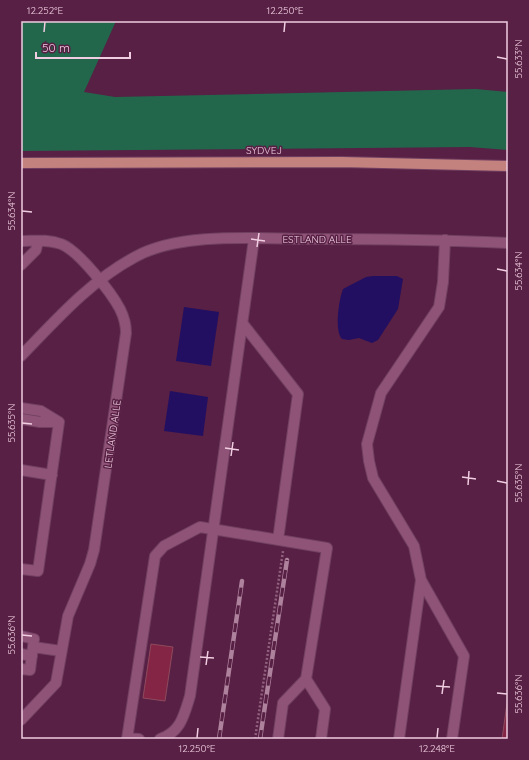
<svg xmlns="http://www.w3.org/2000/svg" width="529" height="760" viewBox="0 0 529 760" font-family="Quicksand,sans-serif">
	<rect width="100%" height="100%" fill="#572044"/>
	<path fill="#22674c" d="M21 21H116L84 92 115 97 476 89 508 92V150L470 147 21 151Z"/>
	<path fill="#220f61" d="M373 276H397L403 279 398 309 378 340 372 343 359 338 349 340 342 339C334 331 339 299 343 289L366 277Z
		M184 307 219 312 211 366 176 361Z
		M170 391 208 397 203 436 164 431Z"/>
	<path fill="#852546" stroke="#8e4a5d" d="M151 644 173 647 165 701 143 698Z
		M508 696V739H502Z"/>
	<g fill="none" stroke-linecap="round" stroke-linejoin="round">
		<g stroke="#714061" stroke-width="12">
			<path id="minor" d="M21 241C34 241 48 239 61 244 78 250 111 292 120 309 124 317 126 325 126 333L94 550 90 564 68 616 56 683 21 720
				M21 265 36 250 38 241
				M243 324 298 394 278 540
				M21 356C56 320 90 281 135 257 181 231 262 239 314 239 379 239 443 240 508 243
				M21 408 41 411 59 422
				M21 419 40 422H59
				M21 470 52 475
				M21 569 38 571 59 422
				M421 580 464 656 452 739
				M21 636 34 639 30 670 21 669
				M33 647 61 651
				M21 654 32 656
				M306 679 325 709 321 739
				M127 738 139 739
				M127 739 155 556 164 546 200 527 327 548 306 679 283 703 278 739
				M160 739C181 732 184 715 190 696L254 239
				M399 739 421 580 414 546 373 478 369 461 367 444 381 393 439 307 443 282 445 240"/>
		</g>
		<g stroke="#714061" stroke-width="12">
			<path id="major" d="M21 163 341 162 508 166"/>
		</g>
		<path stroke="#90617e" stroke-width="2.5" stroke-dasharray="2 2" stroke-linecap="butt" d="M255 739 283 551"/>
		<use href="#minor" stroke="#905378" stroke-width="10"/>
		<use href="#major" stroke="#c4827f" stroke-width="10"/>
		<g stroke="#ae829d" stroke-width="4.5">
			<path id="rail" d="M219 739 242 581
				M260 739 287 560"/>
		</g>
		<use href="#rail" stroke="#572044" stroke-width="3" stroke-dasharray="9" stroke-linecap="butt"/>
	</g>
	<path fill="none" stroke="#f0cde0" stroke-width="1.5" d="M44 32 45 22M284 32 285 22M497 57 507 59M22 211 32 212M251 239 265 241M257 247 259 233M497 269 507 271M22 423 32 424M225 448 239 450M231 456 233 442M462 477 476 479M497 481 507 483M468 485 469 471M22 635 32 636M200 657 214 658M206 665 208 651M436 686 450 687M497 693 507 694M442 694 444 680M197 738 198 728M437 738 438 728"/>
	<g text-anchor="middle" stroke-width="3" stroke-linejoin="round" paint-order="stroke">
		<g font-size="10" fill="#f0cde0" stroke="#572044">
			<text x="264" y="154">SYDVEJ</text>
			<text x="317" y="243">ESTLAND ALLE</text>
			<text transform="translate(112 434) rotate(-82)" y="4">LETLAND ALLE</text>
		</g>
	</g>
	<rect width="529" height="760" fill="none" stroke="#572044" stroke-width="44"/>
	<path d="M36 52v6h94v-6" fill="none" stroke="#f0cde0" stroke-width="2"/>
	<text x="42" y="52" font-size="12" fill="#f0cde0" stroke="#572044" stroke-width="3" paint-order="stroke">50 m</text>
	<rect x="22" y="22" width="485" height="716" fill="none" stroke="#f0cde0" stroke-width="1.5"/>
	<g font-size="10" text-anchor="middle" fill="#f0cde0">
		<text x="45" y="14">12.252°E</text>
		<text x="285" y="14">12.250°E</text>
		<text transform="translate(518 59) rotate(-90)" y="4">55.633°N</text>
		<text transform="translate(11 211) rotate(-90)" y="4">55.634°N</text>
		<text transform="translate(518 271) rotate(-90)" y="4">55.634°N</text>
		<text transform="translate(11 423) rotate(-90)" y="4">55.635°N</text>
		<text transform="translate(518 483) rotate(-90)" y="4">55.635°N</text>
		<text transform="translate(11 635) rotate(-90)" y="4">55.636°N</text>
		<text transform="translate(518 694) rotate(-90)" y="4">55.636°N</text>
		<text x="197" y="752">12.250°E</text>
		<text x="437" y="752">12.248°E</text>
	</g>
</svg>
